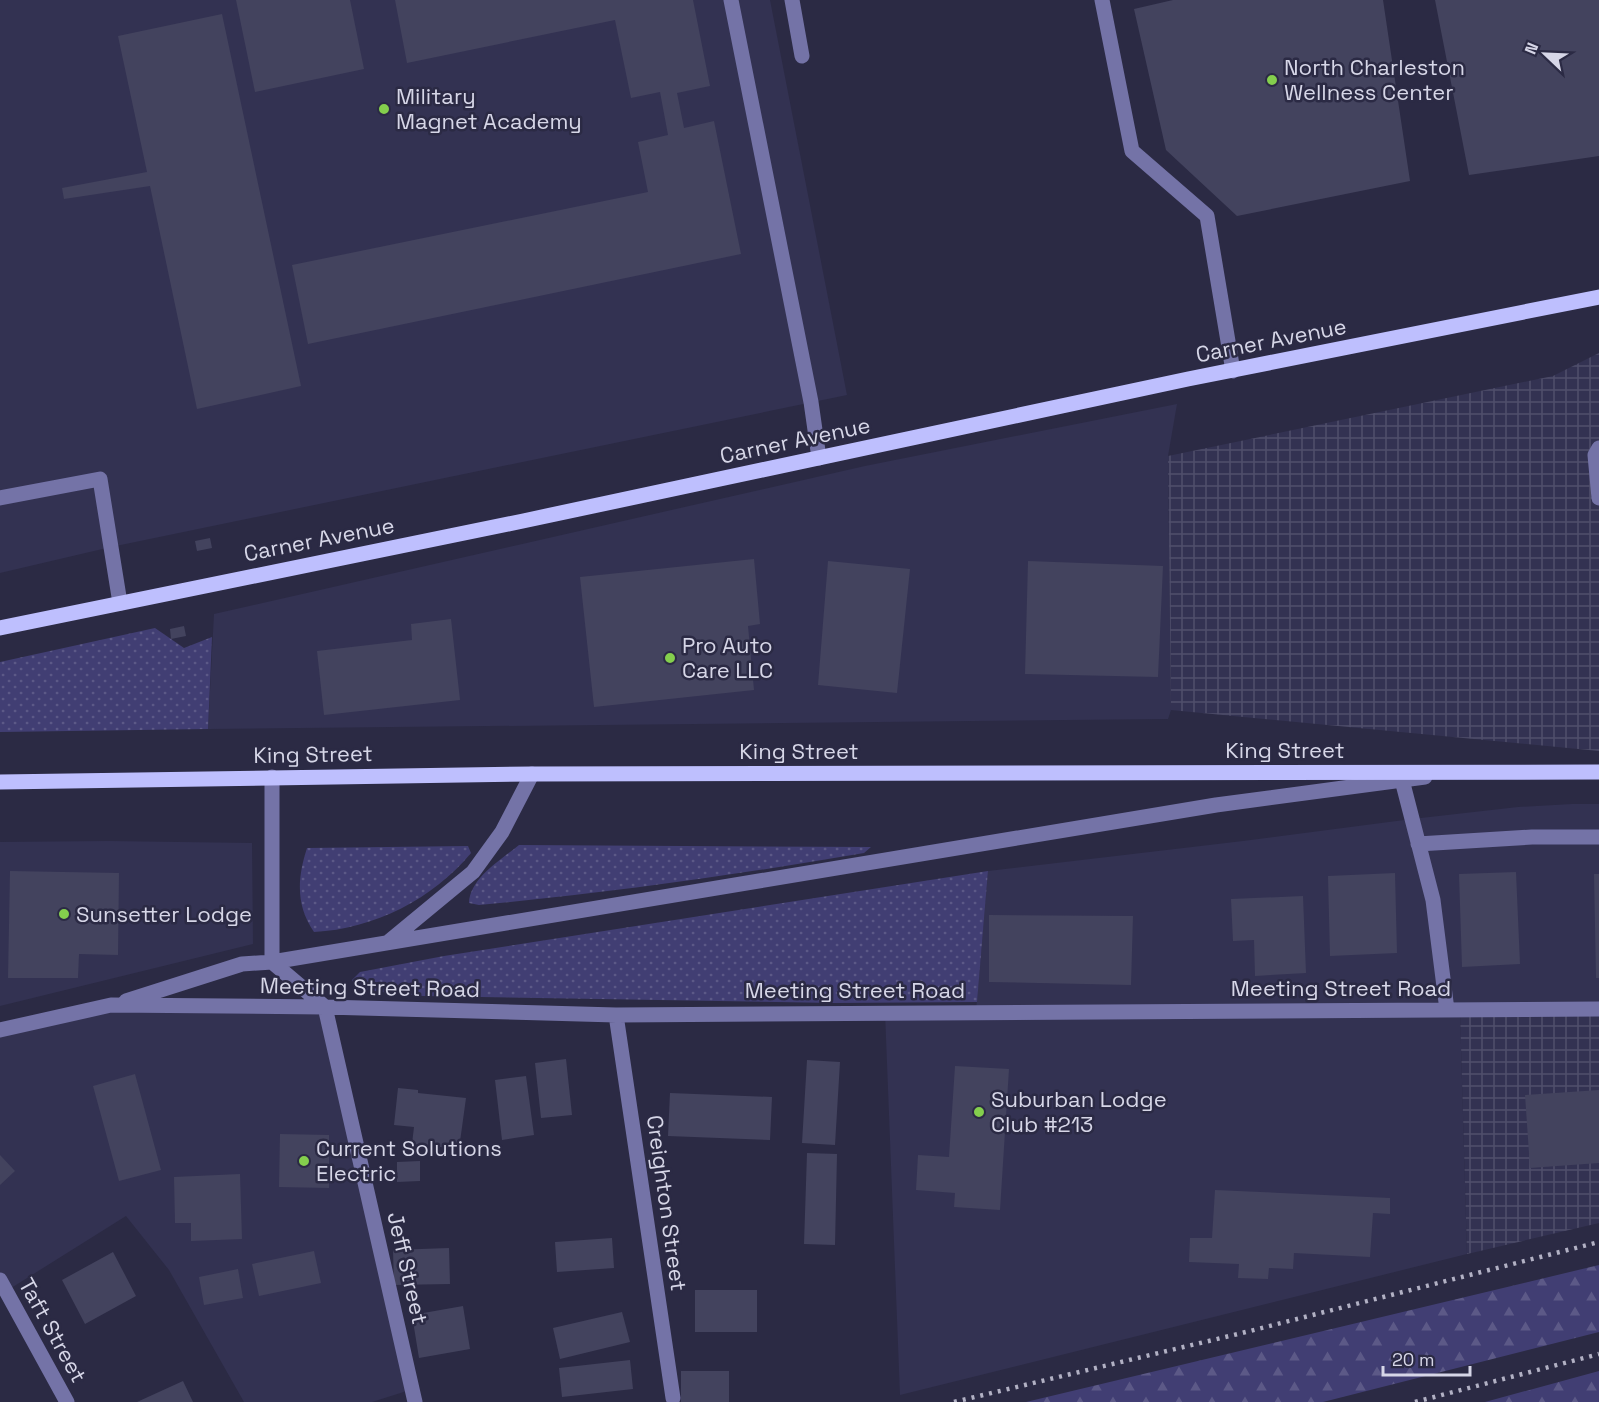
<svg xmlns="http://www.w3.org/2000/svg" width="1599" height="1402" viewBox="0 0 1599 1402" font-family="'Space Grotesk',sans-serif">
	<defs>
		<pattern id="industrial-grid" width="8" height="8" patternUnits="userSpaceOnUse" patternTransform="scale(1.5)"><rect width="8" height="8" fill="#333252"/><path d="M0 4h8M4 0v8" fill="none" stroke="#504f6b"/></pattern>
		<pattern id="grass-dots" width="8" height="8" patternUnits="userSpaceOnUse" patternTransform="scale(1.5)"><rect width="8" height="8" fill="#413e73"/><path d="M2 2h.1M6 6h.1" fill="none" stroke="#5c5987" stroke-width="1.8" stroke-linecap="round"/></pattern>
		<pattern id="forest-firs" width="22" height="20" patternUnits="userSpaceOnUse" patternTransform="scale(1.5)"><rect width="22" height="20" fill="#413e73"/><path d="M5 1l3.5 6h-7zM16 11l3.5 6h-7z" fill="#5c5987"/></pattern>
	</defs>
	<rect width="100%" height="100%" fill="#2b2a44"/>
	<path fill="#333252" d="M0 0H770L847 395 111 547 0 573Z
		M1177 404 1168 456 1171 710 1168 719 208 729 214 614 865 466Z
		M1572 804H1599V1009L1460 1010 1467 1254 900 1395 885 1012 976 1011 988 871 1243 841 1412 819 1518 807Z
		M108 841 252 843 253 944 0 1006V842Z
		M111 1005 325 1007 413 1389 372 1402H244L169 1270 126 1216 0 1295V1030Z"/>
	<path fill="url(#industrial-grid)" d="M1599 353V751L1171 710 1168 456 1553 376Z
		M1599 1009V1223L1467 1254 1460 1010Z"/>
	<path fill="url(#grass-dots)" d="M155 628 184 648 212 637 208 729 0 732V662Z
		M519 845 871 847 864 853C736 875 608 893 479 905L469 903C470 878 501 860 519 845Z
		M468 846 471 853C433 899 374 929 314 932 296 906 297 879 307 848Z
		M988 871 977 1002 833 1003 423 996 372 991 355 987 352 980 360 972 444 956Z"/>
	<path fill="url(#forest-firs)" d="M1599 1265V1332L1323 1402H1026Z
		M1599 1371V1402H1485Z"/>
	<path fill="#43435e" d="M236 0H350L364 69 255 92Z
		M395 0H693L710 86 677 93 684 128 714 121 741 254 308 344 292 265 648 192 638 142 668 135 660 92 631 98 615 20 407 63Z
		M1173 0H1383L1410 181 1237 216 1166 150 1134 9Z
		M1435 0H1599V156L1469 175Z
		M222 14 301 386 197 409 150 186 64 199 62 188 147 172 118 36Z
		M210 538 212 548 197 551 195 541Z
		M754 559 760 624 748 626 754 690 594 707 580 577Z
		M828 561 910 569 897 693 818 685Z
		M1028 561 1163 566 1158 677 1025 674Z
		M451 619 460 700 324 715 317 651 412 640 411 624Z
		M184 626 186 636 171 639 170 629Z
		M10 871 119 873 118 955 79 954 78 978H8Z
		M1516 872 1520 964 1462 967 1459 874Z
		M1395 873 1397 953 1330 956 1328 876Z
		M1594 874H1599V978H1596Z
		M1303 896 1306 973 1255 976 1254 940 1233 941 1231 899Z
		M989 915 1133 916 1131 985 989 982Z
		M566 1059 572 1115 541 1118 535 1063Z
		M807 1060 840 1062 835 1145 802 1143Z
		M955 1066 1009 1069 1000 1210 954 1207 955 1193 916 1190 918 1155 949 1157Z
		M135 1074 161 1170 119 1181 93 1086Z
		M526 1076 534 1135 502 1140 495 1080Z
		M398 1088 418 1090V1093L466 1098 459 1149 412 1144 414 1127 394 1125Z
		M1599 1090V1163L1530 1168 1525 1095Z
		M670 1093 772 1097 770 1140 668 1136Z
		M280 1134 329 1135V1188L279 1187Z
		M807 1153 837 1154 835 1245 804 1244Z
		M0 1155 15 1171 0 1185Z
		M420 1161V1181L397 1182V1162Z
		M240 1174 242 1239 191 1241V1223H175L174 1177Z
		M1215 1190 1390 1198V1214L1373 1213 1370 1257 1294 1253 1293 1269 1269 1268 1268 1279 1238 1278 1239 1264 1189 1262 1190 1238H1212Z
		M612 1238 614 1268 557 1272 555 1242Z
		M449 1248 450 1284 394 1285 393 1250Z
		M314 1251 321 1283 259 1296 252 1264Z
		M113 1252 136 1296 85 1324 62 1280Z
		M238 1269 243 1298 204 1305 199 1277Z
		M695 1290H757V1332H695Z
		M463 1306 470 1349 419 1358 412 1315Z
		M622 1312 630 1342 560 1359 553 1328Z
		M630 1360 633 1389 562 1397 559 1368Z
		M681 1371H729V1402H681Z
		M183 1381 193 1402H137Z"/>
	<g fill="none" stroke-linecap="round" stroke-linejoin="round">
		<path stroke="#7473a7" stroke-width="15" d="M731 0 811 402 819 458
			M792 0 802 56
			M1102 0 1132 151 1207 216 1233 371
			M1599 448 1595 455 1599 498
			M0 498 100 479 120 603
			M272 777V962L325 1007 415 1402
			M1402 780 1433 900 1447 1010
			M1418 844 1532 837H1599
			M387 943 473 872 502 832 532 774
			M126 1001 242 964 272 962 1216 805 1425 777
			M616 1015 673 1398
			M0 1030 111 1005 325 1007 616 1015 1599 1009
			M0 1280 67 1402"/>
		<path stroke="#bebffe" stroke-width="15" d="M0 628 523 521 1188 379 1599 297
			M0 782 532 774 1599 772"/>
		<path stroke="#b2b1c4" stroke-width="4.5" stroke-dasharray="3 6" stroke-linecap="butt" d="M954 1402 1242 1333 1599 1242
			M1415 1402 1599 1354"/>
	</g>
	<g fill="#84cf4d" stroke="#2b2a44" stroke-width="2">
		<circle cx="1272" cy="80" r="6"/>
		<circle cx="384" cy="109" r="6"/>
		<circle cx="670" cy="658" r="6"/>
		<circle cx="64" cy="914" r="6"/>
		<circle cx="979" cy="1112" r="6"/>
		<circle cx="304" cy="1161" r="6"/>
	</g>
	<g text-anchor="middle" stroke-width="5" stroke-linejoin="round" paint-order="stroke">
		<g font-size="22" fill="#d6d6e7" stroke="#2b2a44" text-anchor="start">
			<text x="1284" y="75">North Charleston<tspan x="1284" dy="25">Wellness Center</tspan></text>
			<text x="396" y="104">Military<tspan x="396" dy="25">Magnet Academy</tspan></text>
			<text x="682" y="653">Pro Auto<tspan x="682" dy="25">Care LLC</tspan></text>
			<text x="76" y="922">Sunsetter Lodge</text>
			<text x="991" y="1107">Suburban Lodge<tspan x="991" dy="25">Club #213</tspan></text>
			<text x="316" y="1156">Current Solutions<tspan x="316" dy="25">Electric</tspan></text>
		</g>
		<g font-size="22" fill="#d6d6e7" stroke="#2b2a44">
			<text transform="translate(1271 340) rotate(-11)" y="8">Carner Avenue</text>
			<text transform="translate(795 440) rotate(-12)" y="8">Carner Avenue</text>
			<text transform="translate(319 539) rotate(-11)" y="8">Carner Avenue</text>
			<text x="1285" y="758">King Street</text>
			<text x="799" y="759">King Street</text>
			<text transform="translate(313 754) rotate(-1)" y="8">King Street</text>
			<text transform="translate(370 987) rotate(1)" y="8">Meeting Street Road</text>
			<text x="1341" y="996">Meeting Street Road</text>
			<text x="855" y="998">Meeting Street Road</text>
			<text transform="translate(667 1203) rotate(82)" y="8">Creighton Street</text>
			<text transform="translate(408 1268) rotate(77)" y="8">Jeff Street</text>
			<text transform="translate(53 1330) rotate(61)" y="8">Taft Street</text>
		</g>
	</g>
	<g transform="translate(1545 54) rotate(293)" stroke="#2b2a44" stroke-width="4.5" paint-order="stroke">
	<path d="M0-4.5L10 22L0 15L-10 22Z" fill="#d6d6e7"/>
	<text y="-9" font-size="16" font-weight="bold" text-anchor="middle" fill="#d6d6e7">N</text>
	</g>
	<path d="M1383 1366v9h87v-9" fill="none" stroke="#d6d6e7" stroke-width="3"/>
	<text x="1392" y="1366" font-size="18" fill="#d6d6e7" stroke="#2b2a44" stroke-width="4.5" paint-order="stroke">20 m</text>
</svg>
